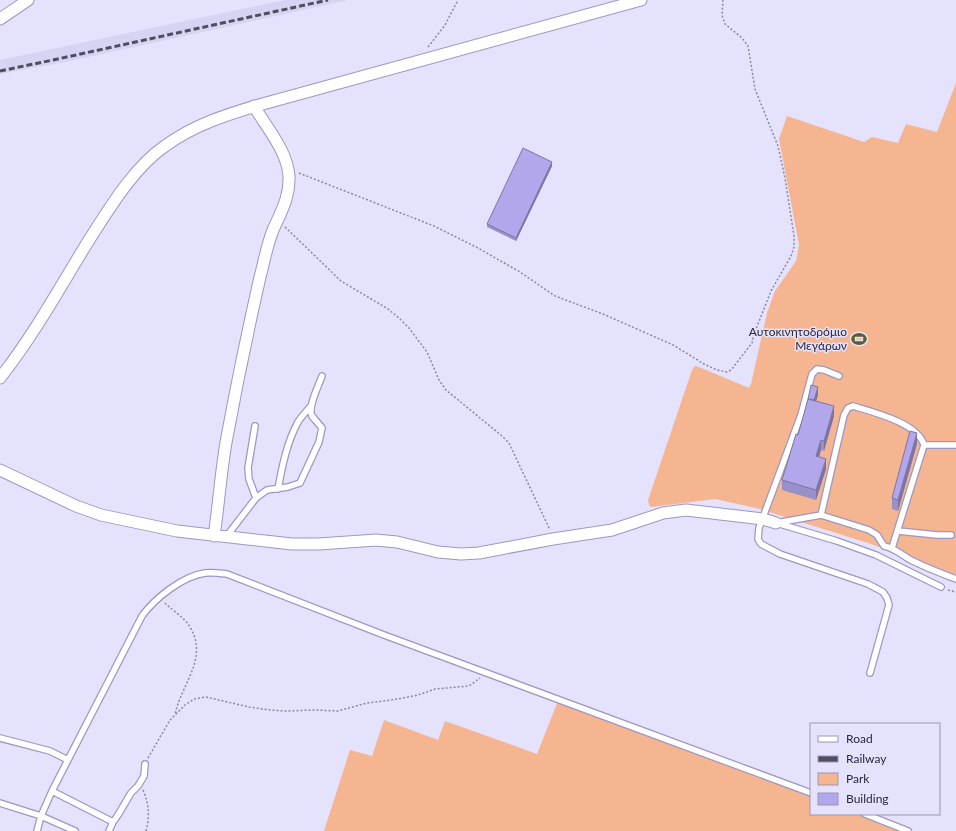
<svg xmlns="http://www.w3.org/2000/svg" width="956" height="831" viewBox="0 0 956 831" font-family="Lato,sans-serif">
	<rect width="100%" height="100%" fill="#e5e2fe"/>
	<path fill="#d7d3f2" d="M285 0H348L70 61 0 74V60Z"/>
	<path fill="#f5b591" d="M956 83V575L871 544 760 509 715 499 651 507 649 505 648 500 692 370 695 366 699 367 749 388 751 384 767 313 775 291 796 261 799 245 779 139 787 116 864 142 872 137 898 143 906 124 937 132Z
		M558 701 811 795V814H859L903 831H324L350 750 372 756 384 720 438 740 445 721 537 754Z"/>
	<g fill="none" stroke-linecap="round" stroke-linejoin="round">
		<g stroke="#9d97c2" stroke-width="8">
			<path id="service" d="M839 376 824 370 817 369 812 374 801 415 759 528 758 539 761 544 780 554 868 584 883 592 887 598 889 605 870 673
				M255 426 248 468 249 479 256 498
				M924 445H956
				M278 489C282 467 287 442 298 422 301 417 306 412 310 407
				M821 515 844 415 848 408 853 406C873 412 918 423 924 445L892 548
				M776 523 821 515 869 530 877 535 884 546C894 548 901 554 909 559 924 567 940 573 956 579
				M780 524 837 541 876 555 941 587
				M898 531 937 535H951
				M226 537 256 498 267 490 288 487 300 483 319 442 322 428C319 424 315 420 312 416 307 408 319 385 322 376
				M0 738 50 751 68 760
				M52 791 113 822 109 831
				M0 803 41 816 75 831
				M865 814 908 831
				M113 822 118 815 131 793 138 786 144 776 145 764
				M37 831 41 816 52 791 142 616C155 598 183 576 205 573 212 572 219 573 227 574L384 635 811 793"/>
		</g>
		<g stroke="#9d97c2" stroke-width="13">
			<path id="minor" d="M0 19 28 0
				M0 378C34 335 60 287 89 240 109 209 134 167 165 146 194 125 225 115 259 105L641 0
				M0 470 76 506 101 515 177 531 292 544H319L376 540 397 542 438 552 461 554 479 553 553 539 612 530 663 513 686 510 763 519 776 523
				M214 536C219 503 221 469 227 437 237 383 248 330 260 277 264 262 267 245 273 230 281 212 290 197 289 176 287 150 266 127 254 106"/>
		</g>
		<path stroke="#8b88a0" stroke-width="1.5" stroke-dasharray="2 2" stroke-linecap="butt" d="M428 47 445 25 458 0
			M299 173 434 226 478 248 520 272 555 296 603 314 673 345 704 364 717 370 727 372 731 370 752 343 754 334 771 291 791 256 794 247V236L785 178 778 146 755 89 748 46 742 38 725 24 722 15 723 0
			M285 227 341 281 388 309 399 318 409 328 427 352 439 380 446 390 502 436 509 443 550 530
			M948 590 956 592
			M165 603C172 610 182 616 188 624 211 657 181 683 175 715
			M148 758 170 720 185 705 194 699 206 697 249 707 270 710 286 711 315 710 338 711 367 703 398 699 418 695 435 689 469 686 480 678
			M143 790C149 804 150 816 146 831"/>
		<use href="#service" stroke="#fff" stroke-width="5.5"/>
		<use href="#minor" stroke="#fff" stroke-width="11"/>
		<path stroke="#504d61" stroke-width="3" stroke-dasharray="6 3" stroke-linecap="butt" d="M0 71 53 60 328 0"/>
	</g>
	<path fill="#9890c9" d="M552 166 516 241 487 227V224Z
		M818 395 816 401 834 416 824 451 821 450 819 457 826 469 816 500 782 490V480L798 435 808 401V399Z
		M917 444 898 511 892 509V498Z"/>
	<path fill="#7c75a4" d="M552 162V166L516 241V238Z
		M818 387V395L814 408V401Z
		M834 406V416L824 451V441Z
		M917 433V444L898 511V500Z
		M821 440V450L816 466V456Z
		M826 459V469L816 500V490Z"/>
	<path fill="#b1a7ea" stroke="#7c75a4" d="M523 148 552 162 516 238 487 224Z
		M811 385 818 387 814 400 808 399Z
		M808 399 834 406 824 441 821 440 816 456 826 459 816 490 782 480 796 434 798 435Z
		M910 431 917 433 898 500 892 498Z"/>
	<defs>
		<g id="stadium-bare" transform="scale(1.2)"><path d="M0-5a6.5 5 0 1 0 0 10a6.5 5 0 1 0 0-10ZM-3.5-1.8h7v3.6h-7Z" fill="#5c5e2b" stroke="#e5e2fe" stroke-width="2.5" paint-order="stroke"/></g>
	</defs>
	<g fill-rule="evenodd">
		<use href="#stadium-bare" x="859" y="339"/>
	</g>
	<g text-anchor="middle" stroke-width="3" stroke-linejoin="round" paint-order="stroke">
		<g font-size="12" fill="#2a2739" stroke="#e5e2fe" text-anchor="end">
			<text x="847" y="336">Αυτοκινητοδρόμιο<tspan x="847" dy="14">Μεγάρων</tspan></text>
		</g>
	</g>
	<rect x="810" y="723" width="130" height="92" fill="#e5e2fe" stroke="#9a97af"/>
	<rect x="818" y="736" width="20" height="6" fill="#ffffff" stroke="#9a97af"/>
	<text x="846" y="743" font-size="12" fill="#2a2739">Road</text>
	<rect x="818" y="756" width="20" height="6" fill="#504d61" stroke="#9a97af"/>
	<text x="846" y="763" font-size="12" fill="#2a2739">Railway</text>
	<rect x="818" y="773" width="20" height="12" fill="#f5b591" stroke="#9a97af"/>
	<text x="846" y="783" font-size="12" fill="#2a2739">Park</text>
	<rect x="818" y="793" width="20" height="12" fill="#b1a7ea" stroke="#9a97af"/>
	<text x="846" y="803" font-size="12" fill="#2a2739">Building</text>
</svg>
